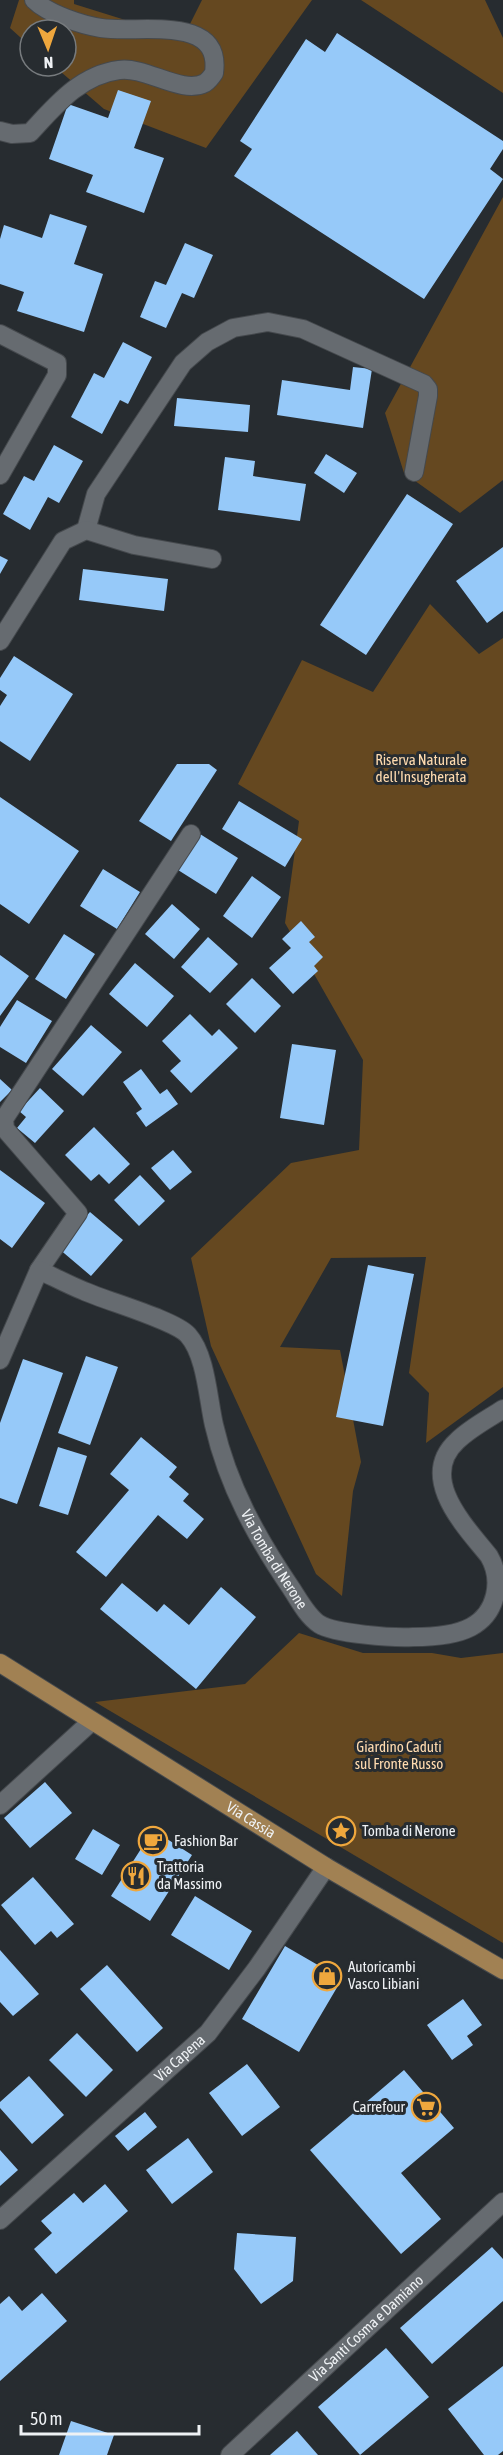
<svg xmlns="http://www.w3.org/2000/svg" width="503" height="2455" viewBox="0 0 503 2455" font-family="'Asap Condensed',sans-serif">
	<rect width="100%" height="100%" fill="#272c30"/>
	<path fill="#654820" d="M19 0H74V4L183 38 202 0H312L206 148 104 109 54 66H66V30H30V46L10 28Z
		M361 0H485L503 38V93Z
		M503 197V480L460 513 404 473 385 413Z
		M430 604 479 654 503 638V1387L426 1443 429 1393 409 1373 426 1257 331 1258 280 1347 340 1350 361 1462 353 1491 342 1596 316 1574 211 1346 191 1258 291 1163 359 1150 363 1060 285 923 299 821 238 784 302 660 373 692Z
		M299 1633 363 1653H432L461 1658 503 1653V1943L95 1702 245 1684Z"/>
	<path fill="#96c9f9" d="M337 33 503 141V149L490 169 503 179 424 299 234 176 252 149 240 141 306 39 325 52Z
		M118 90 151 101 134 148 164 158 144 213 86 192 93 175 49 159 68 104 108 118Z
		M50 214 87 226 74 264 103 274 84 332 17 311 24 292 0 284V239L4 225 42 238Z
		M185 243 213 255 194 298 182 293 166 328 140 317 155 281 166 285Z
		M123 342 152 357 128 404 120 400 102 434 71 417 94 373 104 378Z
		M353 367 372 369 363 428 277 415 282 380 350 390Z
		M177 398 250 405 248 432 174 426Z
		M54 445 83 461 59 503 48 497 30 530 3 514 24 476 34 481Z
		M326 454 357 473 344 493 314 473Z
		M225 457 255 461 253 476 306 484 300 521 218 510Z
		M407 494 453 524 366 655 320 625Z
		M503 547V611L487 623 456 581Z
		M0 556 8 560 0 574Z
		M83 569 168 579 164 611 79 600Z
		M14 656 73 694 30 761 0 741V706L7 695 0 690V678Z
		M177 764H209L217 770 171 841 139 821Z
		M0 797 79 851 29 924 0 904Z
		M239 801 302 839 285 867 222 829Z
		M200 834 238 858 216 894 178 870Z
		M103 869 140 892 117 929 80 906Z
		M252 876 281 897 252 938 223 916Z
		M172 904 200 929 174 959 145 934Z
		M301 921 315 937 309 942 323 957 314 966 318 971 293 994 269 968 291 948 282 939Z
		M64 934 95 954 66 999 35 979Z
		M208 937 238 964 210 993 181 967Z
		M0 955 29 976 0 1016Z
		M135 963 174 996 147 1027 109 994Z
		M252 978 281 1006 255 1033 226 1004Z
		M17 1000 52 1021 26 1063 0 1047V1027Z
		M190 1014 212 1036 219 1029 238 1048 191 1093 170 1071 181 1061 162 1041Z
		M91 1025 122 1052 83 1096 52 1069Z
		M292 1044 336 1050 324 1125 280 1118Z
		M141 1069 160 1094 167 1089 178 1104 146 1127 136 1113 142 1109 123 1082Z
		M0 1079 12 1090 0 1102Z
		M40 1088 64 1111 35 1143 17 1128 26 1117 19 1111Z
		M94 1127 130 1164 109 1184 99 1174 91 1181 65 1155Z
		M173 1150 192 1172 170 1190 151 1168Z
		M0 1170 45 1203 12 1248 0 1239Z
		M140 1175 165 1201 139 1226 114 1200Z
		M90 1212 123 1240 91 1276 58 1248Z
		M368 1265 414 1274 383 1426 336 1417Z
		M86 1356 118 1367 90 1445 58 1433Z
		M23 1359 63 1373 17 1504 0 1498V1423Z
		M141 1437 177 1467 169 1477 189 1494 183 1501 204 1519 187 1539 158 1515 106 1577 76 1552 129 1490 110 1474Z
		M58 1447 87 1456 68 1515 39 1506Z
		M122 1583 157 1612 164 1604 189 1625 221 1587 256 1617 196 1689 100 1609Z
		M45 1782 72 1813 30 1848 4 1818Z
		M93 1829 120 1845 102 1875 75 1859Z
		M153 1830 192 1855 150 1921 111 1896Z
		M33 1877 74 1924 57 1938 51 1931 35 1945 1 1905Z
		M195 1896 252 1931 229 1970 171 1935Z
		M285 1946 342 1979 299 2052 242 2019Z
		M0 1950 39 1994 13 2016 0 2002Z
		M107 1965 163 2028 137 2052 80 1989Z
		M463 1999 482 2025 467 2036 473 2045 452 2060 427 2025Z
		M77 2033 113 2070 86 2097 49 2060Z
		M247 2064 280 2107 242 2136 209 2093Z
		M404 2070 454 2128 401 2173 441 2219 401 2254 310 2150Z
		M29 2076 64 2115 32 2144 0 2108V2102Z
		M145 2112 157 2127 128 2151 115 2136Z
		M188 2138 213 2172 172 2204 146 2170Z
		M0 2150 18 2170 0 2186Z
		M105 2184 128 2211 56 2274 34 2249 52 2233 41 2221 74 2193 83 2203Z
		M237 2233 296 2237 293 2281 261 2304 234 2269Z
		M492 2247 503 2259V2301L432 2364 400 2328Z
		M42 2293 67 2321 0 2381V2304L9 2296 22 2311Z
		M386 2348 429 2397 360 2455 318 2407Z
		M503 2366V2451L498 2455H484L448 2409Z
		M71 2421 114 2435 107 2455H59Z
		M297 2431 318 2455H270Z"/>
	<g fill="none" stroke-linecap="round" stroke-linejoin="round">
		<g stroke="#45494d" stroke-width="20">
			<g id="street">
				<path d="M0 131 12 134 30 133C55 106 80 75 119 70 146 66 181 95 205 83 208 81 212 76 214 73 222 13 138 34 101 28 82 25 48 14 34 0"/>
				<path d="M0 334 57 363V375L0 475"/>
				<path d="M86 530 96 494 183 363 207 342 233 328 268 322 303 329 424 384 428 389V396L414 472"/>
				<path d="M0 641 63 541 86 530 134 545 212 559"/>
				<path d="M39 1270 78 1213 5 1129 4 1119 191 834"/>
				<path id="s1" d="M0 1360 39 1270C54 1277 69 1285 84 1291 106 1301 175 1320 188 1335 206 1355 208 1399 214 1425 228 1486 257 1538 291 1588 299 1600 307 1616 319 1624 335 1634 393 1638 413 1637 431 1637 456 1635 471 1627 497 1613 503 1580 489 1556 466 1527 417 1478 457 1441 470 1428 488 1419 503 1409"/>
				<path d="M0 1805 92 1721"/>
				<path id="s2" d="M0 2220 208 2033 257 1968 326 1867"/>
				<path id="s3" d="M230 2455 503 2202"/>
			</g>
		</g>
		<g stroke="#45494d" stroke-width="20">
			<g id="primary">
				<path id="s4" d="M0 1663 326 1867 503 1970"/>
			</g>
		</g>
		<use href="#street" stroke="#666b70" stroke-width="18"/>
		<use href="#primary" stroke="#a18153" stroke-width="18"/>
	</g>
	<defs>
		<g id="sight-ring" transform="scale(1.5)"><circle r="9.5" fill="#272c30" stroke="#efa73d" stroke-width="1.5"/><path d="M0-6L1.8-2.2L6-1.7L2.9 1.2L3.7 5.4L0 3.3L-3.7 5.4L-2.9 1.2L-6-1.7L-1.8-2.2Z" fill="#efa73d"/></g>
		<g id="cafe-ring" transform="scale(1.5)"><circle r="9.5" fill="#272c30" stroke="#efa73d" stroke-width="1.5"/><path d="M-5.5-4.5H6V0H3Q3 3.5 0 3.5H-2.5Q-5.5 3.5-5.5 0ZM3-3.2v2h1.7v-2ZM-6 4.5H4V6H-6Z" fill="#efa73d"/></g>
		<g id="restaurant-ring" transform="scale(1.5)"><circle r="9.5" fill="#272c30" stroke="#efa73d" stroke-width="1.5"/><path d="M-5-6h1v4h1v-4h1v4h1v-4h1v5L-1.5 .5V6h-2V.5L-5-1ZM5-6V6H3V1.5H1.5Q1.5-4 5-6Z" fill="#efa73d"/></g>
		<g id="shop-ring" transform="scale(1.5)"><circle r="9.5" fill="#272c30" stroke="#efa73d" stroke-width="1.5"/><path d="M-5-2.5h2.3a2.7 3.5 0 0 1 5.4 0H5L5.5 6h-11ZM-1.5-2.5h3a1.5 2.3 0 0 0-3 0Z" fill="#efa73d"/></g>
		<g id="supermarket-ring" transform="scale(1.5)"><circle r="9.5" fill="#272c30" stroke="#efa73d" stroke-width="1.5"/><path d="M-6-5.5h2.5l.6 2H6L4.5 2H-2.5L-4.4-4H-6ZM-1.5 3.2a1.3 1.3 0 1 0 .1 0ZM3 3.2a1.3 1.3 0 1 0 .1 0Z" fill="#efa73d"/></g>
	</defs>
	<g fill-rule="evenodd">
		<use href="#sight-ring" x="341" y="1831"/>
		<use href="#cafe-ring" x="153" y="1841"/>
		<use href="#restaurant-ring" x="136" y="1876"/>
		<use href="#shop-ring" x="327" y="1976"/>
		<use href="#supermarket-ring" x="426" y="2107"/>
	</g>
	<g text-anchor="middle" stroke-width="6" stroke-linejoin="round" paint-order="stroke">
		<g font-size="15" fill="#ffdbaf" stroke="#272c30">
			<text x="421" y="765">Riserva Naturale<tspan x="421" dy="17">dell'Insugherata</tspan></text>
			<text x="399" y="1752">Giardino Caduti<tspan x="399" dy="17">sul Fronte Russo</tspan></text>
		</g>
		<g font-size="15" fill="#eef1f4" stroke="#272c30">
			<text dy="5" stroke="none"><textPath href="#s1" startOffset="504">Via Tomba di Nerone</textPath></text>
			<text dy="5" stroke="none"><textPath href="#s4" startOffset="296">Via Cassia</textPath></text>
			<text dy="5" stroke="none"><textPath href="#s2" startOffset="242">Via Capena</textPath></text>
			<text dy="5" stroke="none"><textPath href="#s3" startOffset="186">Via Santi Cosma e Damiano</textPath></text>
		</g>
		<g font-size="15" fill="#eef1f4" stroke="#272c30" text-anchor="start">
			<text x="362" y="1836">Tomba di Nerone</text>
			<text x="174" y="1846">Fashion Bar</text>
			<text x="157" y="1872">Trattoria<tspan x="157" dy="17">da Massimo</tspan></text>
			<text x="348" y="1972">Autoricambi<tspan x="348" dy="17">Vasco Libiani</tspan></text>
			<text x="405" y="2112" text-anchor="end">Carrefour</text>
		</g>
	</g>
	<g transform="translate(48 48) rotate(178)"><circle r="28" fill="#272c30" stroke="#777b7e" stroke-width="1.5"/>
	<path d="M0-4.5L10 22L0 15L-10 22Z" fill="#efa73d"/>
	<text y="-9" font-size="16" font-weight="bold" text-anchor="middle" fill="#eef1f4">N</text>
	</g>
	<path d="M21 2425v9h178v-9" fill="none" stroke="#eef1f4" stroke-width="3"/>
	<text x="30" y="2425" font-size="18" fill="#eef1f4" stroke="#272c30" stroke-width="4.5" paint-order="stroke">50 m</text>
</svg>
